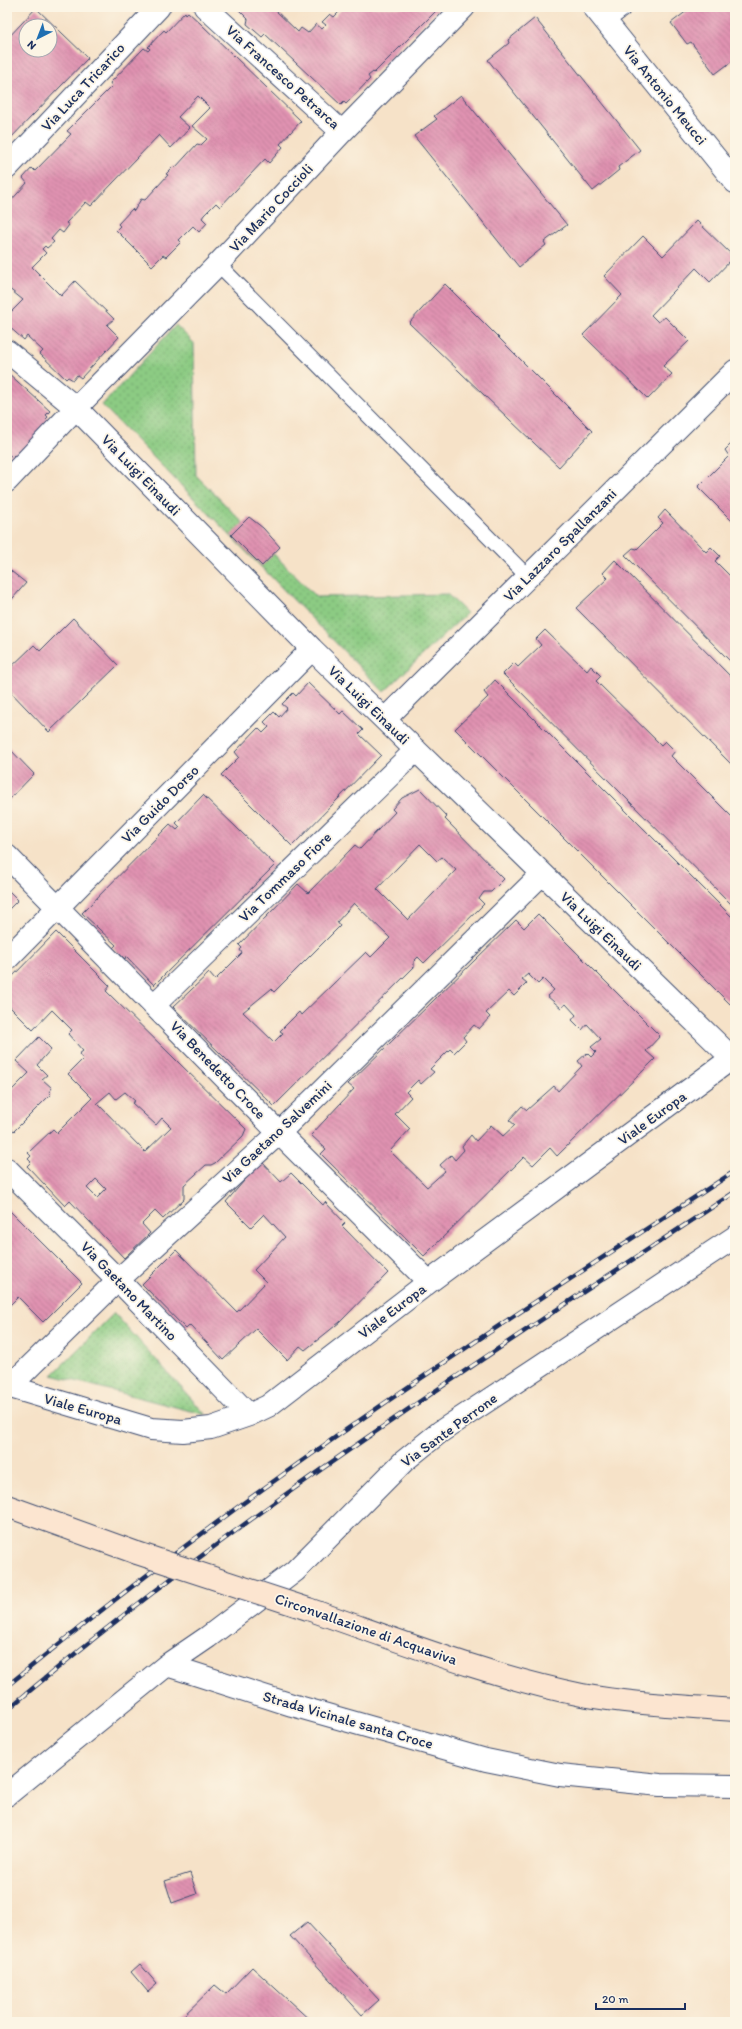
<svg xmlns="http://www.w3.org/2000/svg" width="742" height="2029" viewBox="0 0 742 2029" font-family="Itim,sans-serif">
	<defs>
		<pattern id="park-dots" width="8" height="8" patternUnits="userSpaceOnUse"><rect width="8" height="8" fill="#8ccb83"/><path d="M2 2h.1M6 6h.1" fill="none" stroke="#72a56e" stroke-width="1.8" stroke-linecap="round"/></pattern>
		<pattern id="building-back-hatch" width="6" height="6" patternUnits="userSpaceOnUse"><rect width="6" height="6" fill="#e092b1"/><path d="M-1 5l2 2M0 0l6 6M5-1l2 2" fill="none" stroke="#b57893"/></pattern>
	</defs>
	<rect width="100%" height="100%" fill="#fcf5e5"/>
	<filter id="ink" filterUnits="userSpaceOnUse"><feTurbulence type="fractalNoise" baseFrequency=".025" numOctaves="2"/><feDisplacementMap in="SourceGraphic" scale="8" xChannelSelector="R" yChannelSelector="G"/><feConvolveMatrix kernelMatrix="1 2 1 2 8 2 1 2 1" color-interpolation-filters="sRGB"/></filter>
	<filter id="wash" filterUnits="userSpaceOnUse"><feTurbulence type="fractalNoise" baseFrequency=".012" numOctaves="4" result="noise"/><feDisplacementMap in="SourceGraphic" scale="16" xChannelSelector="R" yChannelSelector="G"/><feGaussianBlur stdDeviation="0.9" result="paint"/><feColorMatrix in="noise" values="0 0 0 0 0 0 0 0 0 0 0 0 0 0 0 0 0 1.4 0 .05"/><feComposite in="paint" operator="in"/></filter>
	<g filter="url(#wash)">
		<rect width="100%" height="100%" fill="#f6e2c8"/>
		<path fill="url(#park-dots)" stroke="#547d70" d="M176 325 194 343 196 475 316 597 447 594 467 613 384 692 102 405Z
			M114 1313 206 1415 52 1375Z"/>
		<g id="blocks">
			<path fill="url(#building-back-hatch)" fill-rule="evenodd" d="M236 7H277L274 9 298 32 301 28 308 33 316 24 322 29 326 25 322 22 330 14 334 17 344 7 439 8 374 73 373 72 368 76 370 79 346 104 344 102 341 105 265 34 262 37 247 24 248 19Z
				M692 7H735V59L715 74 691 42 687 44 671 23Z
				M36 8 88 58 7 142V39ZM26 26H50V50H26Z
				M185 12 186 14 188 12 201 24 301 121 280 144 283 147 269 163 265 159 220 207 216 203 204 215 202 218 207 223 199 232 193 226 179 240 181 242 166 257 163 255 152 266 116 230 120 226 118 224 132 209 134 211 141 199 145 200 168 175 166 174 174 166 175 168 197 144 201 145 207 139 192 126 210 108 198 96 178 117 190 128 171 148 159 135 91 206 86 202 66 223 69 225 63 233 59 230 51 239 54 242 47 248 45 246 42 249 46 253 32 267 61 296 75 281 114 319 107 325 119 337 81 378 77 375 73 380 68 377 66 379 40 354 43 351 27 336 24 340 7 325V316L23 300 7 287V205L27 183 23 178 32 168 35 171 71 134 67 131 112 86 110 83 144 48 148 51 150 49 148 47 164 30 166 32Z
				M535 18 640 150 618 167 619 170 593 191 488 60 509 43 508 40Z
				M461 95 567 225 544 242 546 245 519 267 414 136 437 119 434 116Z
				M697 221 734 257 710 282 696 268 651 315 658 322 665 317 689 341 663 366 672 374 648 399 583 335 622 295 604 276 643 236 663 256Z
				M445 284 592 431 559 467 409 323Z
				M7 372 50 411 46 415 48 417 46 419 50 423 17 457 14 455 12 457 7 453Z
				M735 440V524L698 487 729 456 725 450Z
				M665 510 706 552 711 547 720 556 715 561 735 581V666L625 555 633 548 637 549 663 523 658 518Z
				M249 517 263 528 280 547 262 566 231 535Z
				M615 560 735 681V768L576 608 608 578 603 573Z
				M7 568 26 583 7 605Z
				M73 618 118 665 49 732 7 688V671L34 645 40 651Z
				M545 630 587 671 591 666 601 676 596 681 661 745 665 741 675 751 671 756 735 820V908L503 674 514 663 518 667 541 645 536 639Z
				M495 680 735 920V988L733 991 735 993V1000L730 1004 455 729 488 697 484 692Z
				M308 683 340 714 343 711 363 730 359 734 381 755 292 846 221 775 239 757 235 752 258 728 263 733 269 727 264 722 274 712 279 717 287 708 282 704 293 693 296 696Z
				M7 746 34 774 7 802Z
				M420 789 447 817 445 819 504 879 491 892H484L479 899 484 904 424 963 418 957 414 961V967L274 1106 173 1007 209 973 215 980 242 953 240 950 242 948 239 945 298 884 308 893 355 845 360 849 395 812 392 809 402 798ZM420 844 437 861 442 857 456 870 408 920 377 889ZM354 903 390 938 371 957 366 952 301 1015 299 1012 280 1031 283 1033 274 1042 243 1012 271 989 274 992 340 926 337 922Z
				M203 795 275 865 154 985 126 956 125 959 113 948 116 945 82 913 170 824 177 830 180 827 176 823Z
				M7 889 18 900 7 911Z
				M538 914 660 1036 646 1051 655 1059 557 1156 550 1148 533 1165 524 1157 424 1256 321 1154 326 1149 311 1135 354 1089 348 1084 516 920 524 928ZM528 974 538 984 543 979 554 990 547 996 561 1008 566 1004 576 1015 572 1020 582 1030 587 1024 601 1039 591 1047 596 1052 591 1057 587 1053 578 1061 582 1066 558 1091 554 1086 527 1110 522 1106 509 1120 515 1125 503 1136 491 1125 476 1141 471 1135 462 1146 464 1150 455 1160 451 1155 440 1165 445 1171 427 1187 390 1151 410 1129 395 1114 411 1097 406 1092 418 1080 421 1084 434 1072 430 1069 450 1049 454 1053 466 1041 463 1037 474 1025 479 1029 490 1017 486 1013 509 991 514 996 527 983 522 979Z
				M56 932 110 986 106 991 246 1129 243 1136 215 1163 211 1165H206L184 1185V1199L163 1219 155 1211 142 1224 150 1233 124 1258 70 1201 65 1206 27 1166 31 1162 28 1159 31 1156 28 1153 53 1129 57 1133 92 1098 68 1074 83 1059 79 1054 83 1051 68 1034 72 1030 52 1010 33 1030 7 1004V982ZM110 1092 116 1099 125 1092 135 1101 132 1103 156 1125 162 1118 171 1127 145 1152 97 1103ZM96 1179 106 1189 97 1198 87 1188Z
				M39 1037 51 1049 37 1065 47 1075 42 1079 52 1088 49 1092 51 1094 14 1131 10 1128 7 1132V1095L29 1073 16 1061Z
				M261 1161 281 1182 291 1173 323 1205 325 1202 345 1223 342 1226 388 1273 340 1322 305 1350 300 1346 287 1360 256 1329 223 1360 190 1325 186 1329 142 1284 176 1250 237 1312 266 1282 254 1270 285 1237 264 1214 251 1227 226 1202Z
				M7 1208 82 1283 43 1322 18 1297 7 1308Z
				M190 1873 197 1894 172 1903 165 1881Z
				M307 1922 379 2000 362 2015 290 1936Z
				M140 1964 157 1984 148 1992 131 1972Z
				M252 1967 312 2022H177L215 1985 226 1994Z"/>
		</g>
	</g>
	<g filter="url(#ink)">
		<use href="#blocks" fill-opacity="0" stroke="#3c4a6e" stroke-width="1"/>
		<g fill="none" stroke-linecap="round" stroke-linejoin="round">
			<g stroke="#3c4a6e" stroke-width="16">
				<path id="service" d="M218 264 528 577"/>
			</g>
			<g stroke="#3c4a6e" stroke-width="24">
				<path id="minor" d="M205 7 342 132
					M594 7 735 182
					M604 19 620 7
					M7 168 159 7
					M7 351 76 408 312 649 732 1058
					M7 481 76 408 218 264 342 132 464 7
					M385 719 735 371
					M7 856 279 1133 429 1282
					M7 959 312 649
					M154 1005 416 750
					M7 1169 118 1280 249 1415
					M7 1386 151 1429 183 1431 211 1428 249 1415 268 1406 429 1282 735 1056
					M9 1387 118 1280 279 1133 542 874
					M167 1665 208 1637 295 1571 404 1461 440 1432 735 1237
					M7 1795 167 1665 292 1705 486 1760 560 1775 660 1785 735 1786"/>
			</g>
			<g stroke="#3c4a6e" stroke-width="24">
				<path id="secondary" d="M7 1506 137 1553
					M308 1609C398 1640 488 1676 582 1695 632 1704 684 1706 735 1710"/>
			</g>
			<use href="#service" stroke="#fff" stroke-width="14"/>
			<use href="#minor" stroke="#fff" stroke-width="22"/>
			<use href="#secondary" stroke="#fce5d0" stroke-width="22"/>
			<g stroke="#1b2f5e" stroke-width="4.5">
				<path id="rail" d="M7 1686C96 1613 187 1543 281 1476 429 1369 583 1271 735 1171
					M7 1710C234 1517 487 1356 735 1192"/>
			</g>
			<use href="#rail" stroke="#fcf5e5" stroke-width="3" stroke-dasharray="9" stroke-linecap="butt"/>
			<g stroke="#3c4a6e" stroke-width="24" stroke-linecap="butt">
				<path id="secondary-bridge" d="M137 1553 308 1609"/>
			</g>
			<use href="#secondary-bridge" stroke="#fce5d0" stroke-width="22"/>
		</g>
	</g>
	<g text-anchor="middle" stroke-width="3.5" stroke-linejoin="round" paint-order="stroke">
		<g font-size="15" fill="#1b2f5e" stroke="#fcf5e5">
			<text transform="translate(283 77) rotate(42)" y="5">Via Francesco Petrarca</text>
			<text transform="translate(83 87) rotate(-47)" y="5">Via Luca Tricarico</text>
			<text transform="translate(665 95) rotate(51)" y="5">Via Antonio Meucci</text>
			<text transform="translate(271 208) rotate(-47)" y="5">Via Mario Coccioli</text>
			<text transform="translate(141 475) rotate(46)" y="5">Via Luigi Einaudi</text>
			<text transform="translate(560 545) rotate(-45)" y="5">Via Lazzaro Spallanzani</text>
			<text transform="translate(369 705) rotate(44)" y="5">Via Luigi Einaudi</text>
			<text transform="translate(160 804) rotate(-45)" y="5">Via Guido Dorso</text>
			<text transform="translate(285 877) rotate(-44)" y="5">Via Tommaso Fiore</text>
			<text transform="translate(601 931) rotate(44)" y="5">Via Luigi Einaudi</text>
			<text transform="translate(218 1070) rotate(46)" y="5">Via Benedetto Croce</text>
			<text transform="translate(652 1118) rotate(-36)" y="5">Viale Europa</text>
			<text transform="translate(277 1132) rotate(-43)" y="5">Via Gaetano Salvemini</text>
			<text transform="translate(129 1291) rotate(46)" y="5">Via Gaetano Martino</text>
			<text transform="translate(392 1311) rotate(-37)" y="5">Viale Europa</text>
			<text transform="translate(83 1409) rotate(16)" y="5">Viale Europa</text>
			<text transform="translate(449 1430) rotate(-36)" y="5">Via Sante Perrone</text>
			<text transform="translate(366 1629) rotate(19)" y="5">Circonvallazione di Acquaviva</text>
			<text transform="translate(348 1720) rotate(16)" y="5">Strada Vicinale santa Croce</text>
		</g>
	</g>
	<rect width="742" height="2029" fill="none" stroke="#fcf5e5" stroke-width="24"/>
	<g transform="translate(38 38) rotate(222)"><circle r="19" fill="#fcf5e5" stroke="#a2a6af"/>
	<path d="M0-3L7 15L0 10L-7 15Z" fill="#1f6fb2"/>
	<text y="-6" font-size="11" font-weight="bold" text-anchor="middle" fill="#1b2f5e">N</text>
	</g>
	<path d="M596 2003v6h89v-6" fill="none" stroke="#1b2f5e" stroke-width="2"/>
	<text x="602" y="2003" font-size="12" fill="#1b2f5e" stroke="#fcf5e5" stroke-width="3" paint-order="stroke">20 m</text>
</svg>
